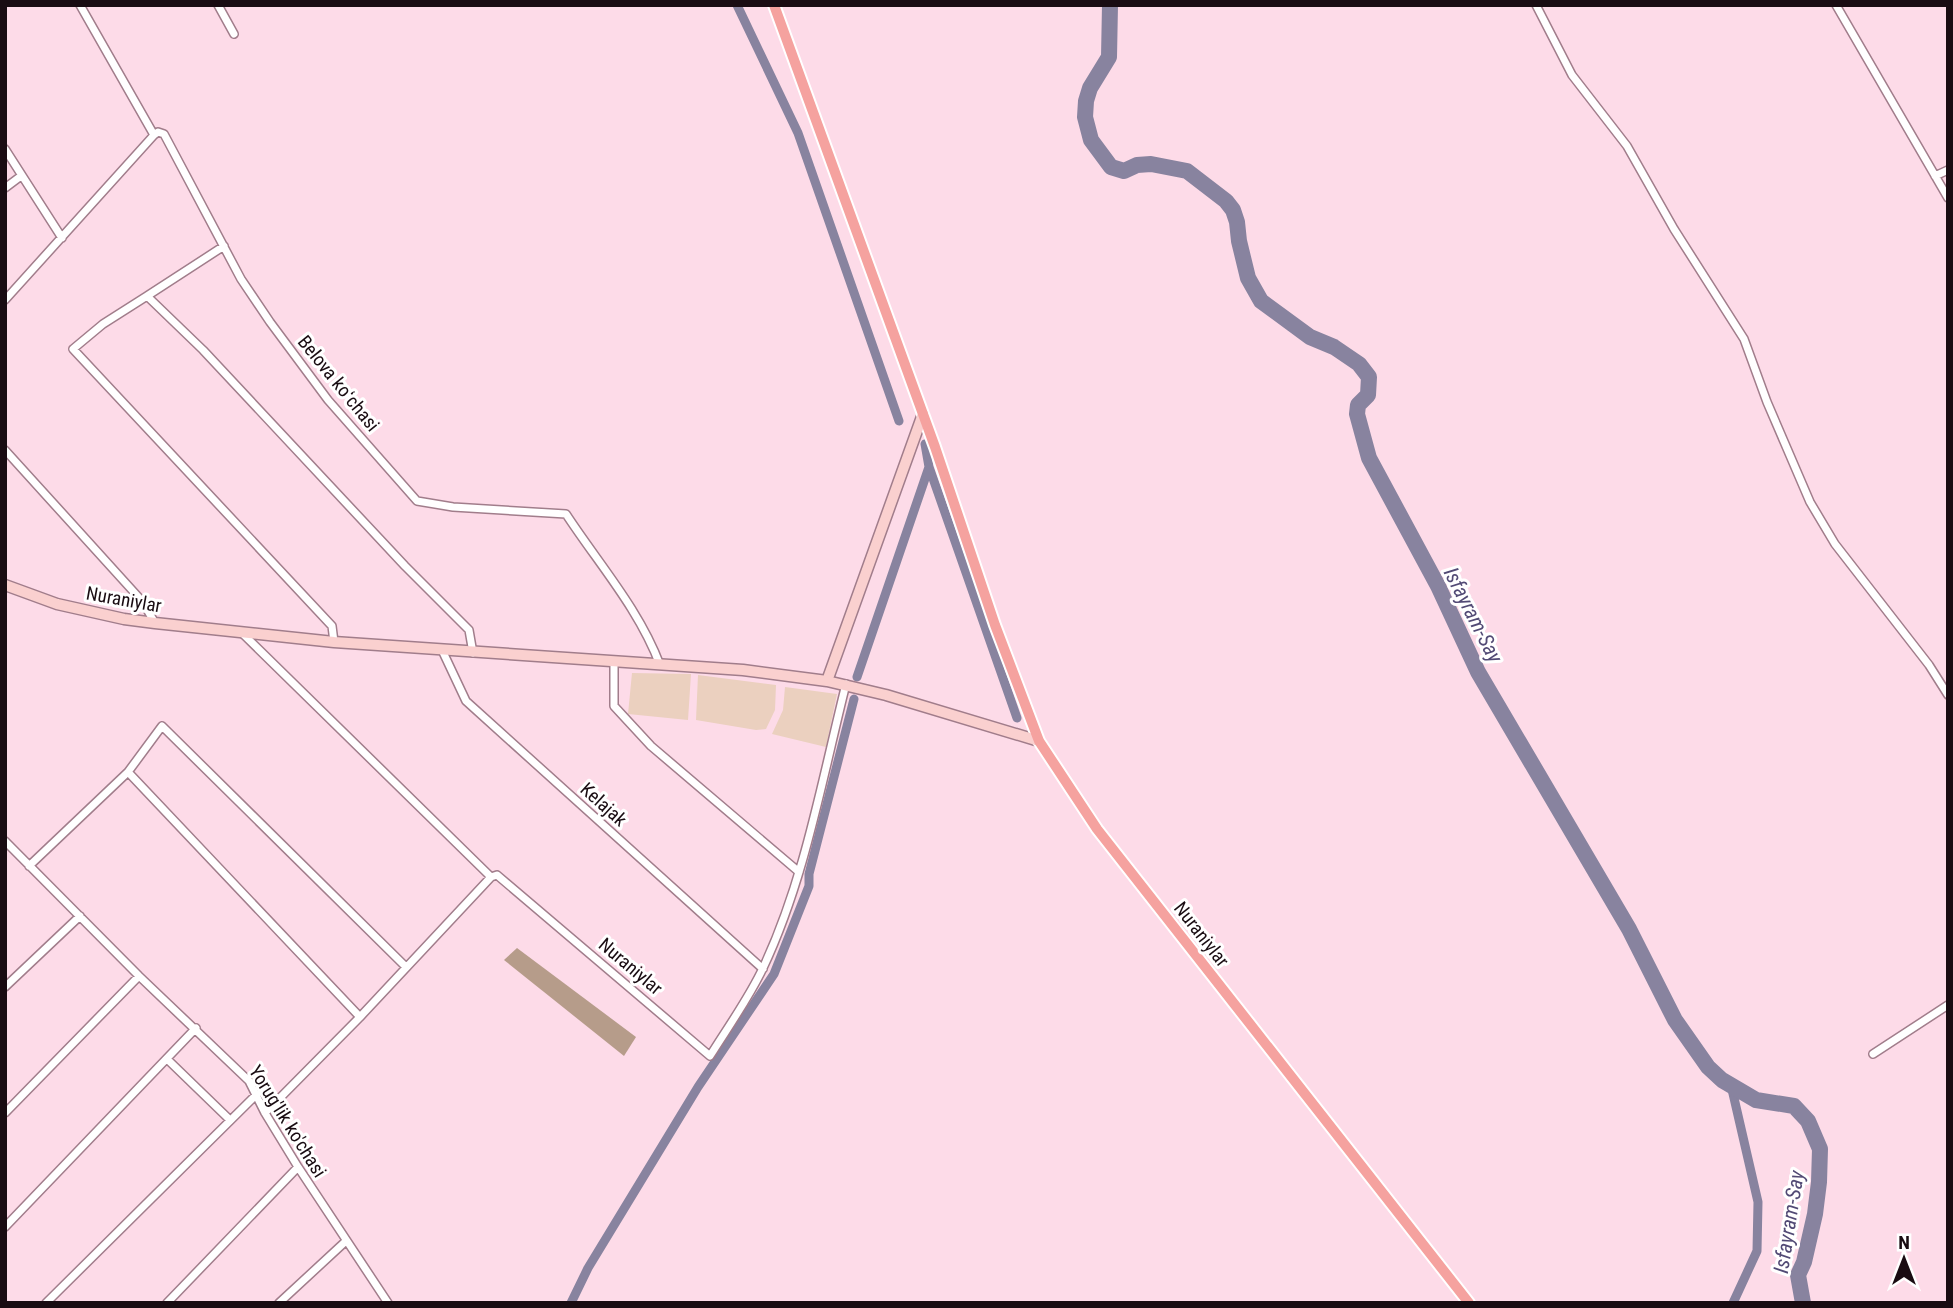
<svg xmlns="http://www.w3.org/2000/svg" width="1953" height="1308" viewBox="0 0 1953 1308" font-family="'Roboto Condensed',sans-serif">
	<rect width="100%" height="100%" fill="#fddbe8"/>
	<path fill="#ebd0bf" d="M632 673 691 674 688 720 628 714Z
		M698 675 776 685 775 710 766 729 756 730 696 720Z
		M785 687 837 694 826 747 772 734 783 710Z"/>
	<path fill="#b69c8a" d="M517 948 636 1037 624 1056 504 960Z"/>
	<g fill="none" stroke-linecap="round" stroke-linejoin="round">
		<path stroke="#88839f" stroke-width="9" d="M737 5 798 133 899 421
			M925 444 929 467 1017 718
			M857 677 929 467
			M1731 1085 1758 1202 1757 1251 1733 1303
			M571 1303 588 1268 698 1087 774 974 809 886V874L854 699"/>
		<path stroke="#88839f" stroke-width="16" d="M1110 5 1109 57 1090 88 1086 101 1085 117 1091 140 1111 167 1124 171 1137 165 1151 164 1187 171 1226 201 1233 210 1237 222 1239 241 1248 278 1261 301 1310 337 1334 347 1359 364 1369 377 1368 395 1358 405 1357 414 1369 458 1438 586 1478 672 1629 929 1675 1020 1708 1067 1722 1080 1756 1100 1794 1106 1808 1121 1820 1149 1819 1182 1815 1214 1804 1262 1798 1275 1803 1303"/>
		<g stroke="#a17d8b" stroke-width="10">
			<path id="street" d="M80 5 154 135 158 132 164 134 241 279 270 322 328 400 417 501 453 507 566 514C598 563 639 609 660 665
				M218 5 234 34
				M1536 5 1572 75 1627 146 1674 229 1744 339 1767 402 1810 502 1835 544 1929 665 1948 695
				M1836 5 1948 198
				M5 149 62 238
				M1935 176 1948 170
				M5 188 21 176
				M147 296 224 246
				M5 300 154 135
				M5 450 142 601 155 623
				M242 633 491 877 497 875 710 1056C728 1027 749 998 763 968 805 879 822 779 846 684
				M334 642 332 626 73 349 103 324 147 296 203 350 405 566 469 630 473 653
				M442 650 466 701 763 969
				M614 662V706L651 746 799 872
				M128 772 360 1017
				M5 841 139 976 249 1081 265 1113 298 1167 388 1303
				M29 866 128 772 162 726 406 967
				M5 987 80 916
				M1873 1054 1948 1005
				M167 1059 230 1120
				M5 1113 139 976
				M265 1113 360 1017 491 877
				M5 1227 196 1028
				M46 1303 257 1094
				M167 1303 298 1167
				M279 1303 346 1241"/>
		</g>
		<g stroke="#a17d8b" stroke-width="13">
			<path id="secondary" d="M5 585 57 604 124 619 155 623 334 642 743 670 827 681 886 695 1039 741
				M827 681 923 414"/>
		</g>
		<g stroke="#fff" stroke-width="14">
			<path id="primary" d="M774 5 935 447 995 625 1039 741 1097 829 1469 1303"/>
		</g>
		<use href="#street" stroke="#fff" stroke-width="7"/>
		<use href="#secondary" stroke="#fad0cf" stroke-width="10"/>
		<use href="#primary" stroke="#f5a29f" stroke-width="10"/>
	</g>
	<g text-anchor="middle" stroke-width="6" stroke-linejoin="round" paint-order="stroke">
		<g font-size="19" fill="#190c12" stroke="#fff">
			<text transform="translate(339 383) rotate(51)" y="7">Belova koʻchasi</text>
			<text transform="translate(124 599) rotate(10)" y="7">Nuraniylar</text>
			<text transform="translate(604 804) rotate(42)" y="7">Kelajak</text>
			<text transform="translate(1202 934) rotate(52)" y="7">Nuraniylar</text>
			<text transform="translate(631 966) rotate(40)" y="7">Nuraniylar</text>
			<text transform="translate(288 1121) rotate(58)" y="7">Yorug'lik ko'chasi</text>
		</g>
		<g font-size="21" font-style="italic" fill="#524a75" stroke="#fff">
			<text transform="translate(1473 615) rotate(63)" y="7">Isfayram-Say</text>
			<text transform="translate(1789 1222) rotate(-81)" y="7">Isfayram-Say</text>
		</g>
	</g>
	<rect width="1953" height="1308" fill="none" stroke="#190c12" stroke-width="14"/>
	<g transform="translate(1904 1259)" stroke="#ffffff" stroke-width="5" paint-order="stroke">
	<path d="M0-5L12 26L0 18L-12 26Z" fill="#190c12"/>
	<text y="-10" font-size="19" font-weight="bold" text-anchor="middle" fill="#190c12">N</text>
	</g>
</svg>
